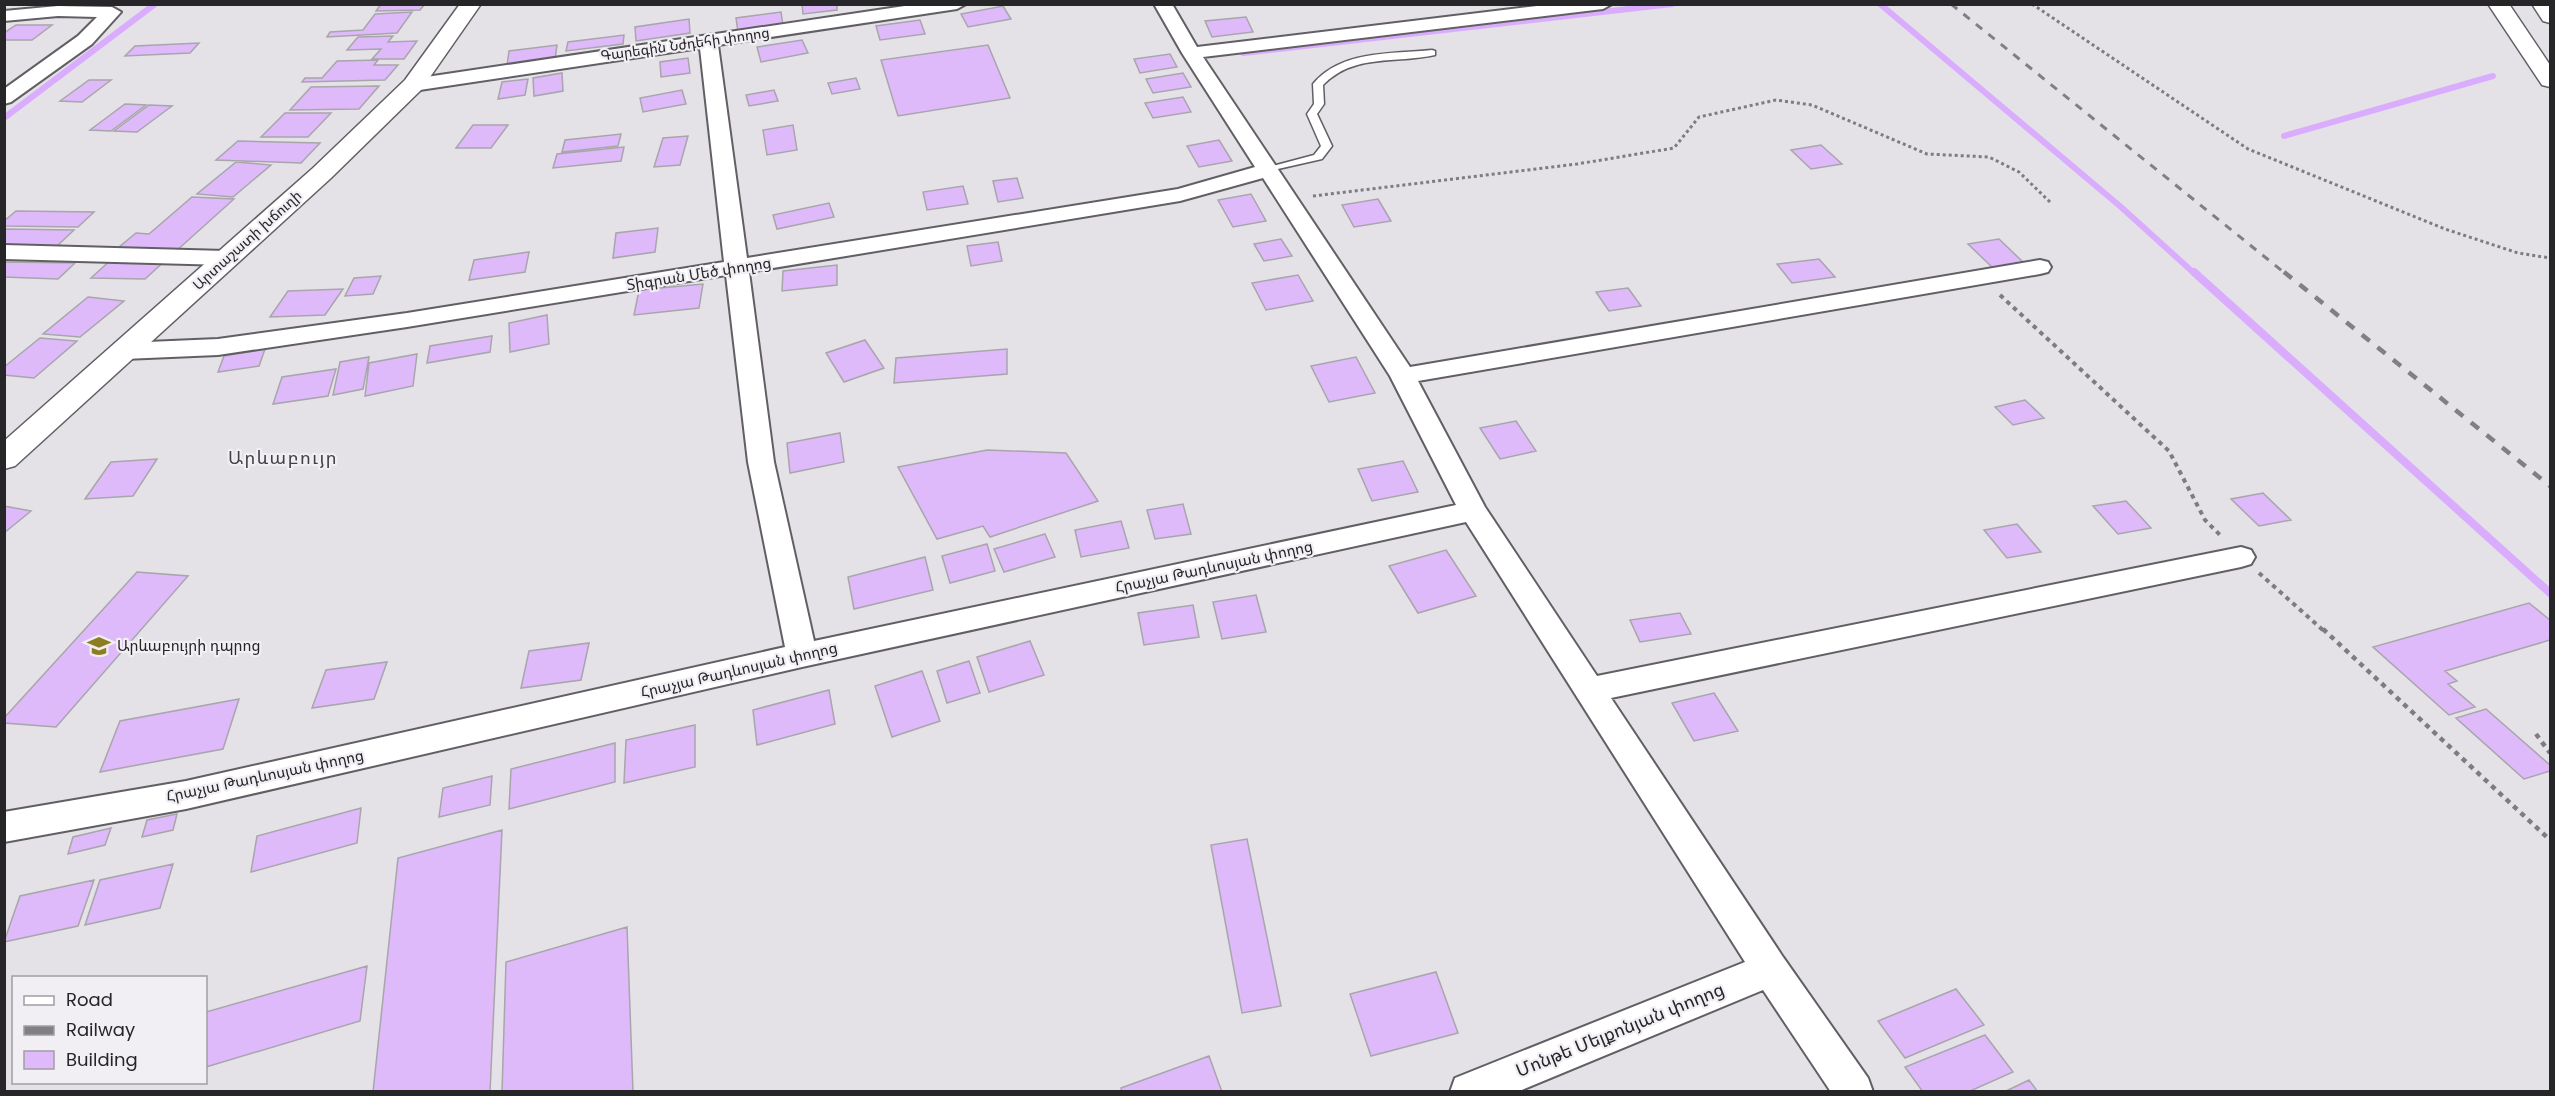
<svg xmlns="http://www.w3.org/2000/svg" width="2555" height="1096" viewBox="0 0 2555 1096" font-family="Poppins,'Noto Sans Armenian',sans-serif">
	<rect width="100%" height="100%" fill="#e4e1e7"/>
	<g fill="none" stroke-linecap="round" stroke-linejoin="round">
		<path stroke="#daacfd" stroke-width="6" d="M1880 4 2121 207 2195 274
			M1243 53 1672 4
			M4 118 155 4
			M2284 136 2493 76"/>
		<path stroke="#daacfd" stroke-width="8" d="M2194 272 2550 593"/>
	</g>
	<path fill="#debafb" stroke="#a8a5ab" stroke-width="1.5" d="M381 4H425L420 10 376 11Z
		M802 4H837V10L803 14Z
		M1003 6 1011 19 968 27 961 14Z
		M412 12 397 33 327 37 330 32 363 30 375 14Z
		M781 12 783 26 738 32 736 18Z
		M1246 17 1253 32 1212 37 1205 21Z
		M689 19 690 33 636 41 635 27Z
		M920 20 925 34 880 40 876 26Z
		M16 25H52L32 40H4V33Z
		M624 35 623 44 566 51 568 42Z
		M393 36 388 42 417 41 404 59H372L381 49 347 50 358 37Z
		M802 40 808 53 761 62 757 47Z
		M199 43 190 53 125 56 135 46Z
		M557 45 555 60 507 66 509 51Z
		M988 45 1010 98 898 116 881 60Z
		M1170 54 1177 67 1140 73 1134 59Z
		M688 58 690 73 661 77 660 62Z
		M378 60 374 65H398L385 80 302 82 305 78H322L337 61Z
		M562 73 563 91 534 96 533 78Z
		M1183 73 1191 87 1153 93 1146 79Z
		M856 78 860 89 832 94 828 83Z
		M528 79 525 95 498 99 502 82Z
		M89 80H111L82 102 60 101Z
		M379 86 359 109 290 110 311 87Z
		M682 90 686 104 643 112 640 98Z
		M774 90 778 101 749 106 746 95Z
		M1183 97 1191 112 1153 118 1145 103Z
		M125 104 146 105 111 131 90 130Z
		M149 105 172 106 137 132 114 131Z
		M285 113H331L308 137H261Z
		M473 125H508L491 148H456Z
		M793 125 797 150 767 155 763 130Z
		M621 134 618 146 562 152 565 140Z
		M688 136 680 165 654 167 663 138Z
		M1219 140 1232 161 1199 167 1187 146Z
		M238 141 320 143 301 163 216 160Z
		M1821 145 1842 164 1811 169 1791 150Z
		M624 147 621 161 553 168 557 154Z
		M236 162 271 165 233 197 197 194Z
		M1017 178 1023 198 998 202 993 181Z
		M963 186 968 204 927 210 923 192Z
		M1251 194 1266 221 1233 227 1218 200Z
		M192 197 234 199 175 252 118 248 136 233 149 234Z
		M1378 199 1391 221 1354 227 1342 205Z
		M829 203 834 217 777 229 773 215Z
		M16 211 94 212 78 227 4 226V221Z
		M658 228 655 252 613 258 616 233Z
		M4 229 74 230 57 246 4 245Z
		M1281 239 1292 256 1264 261 1254 244Z
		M1999 239 2025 264 1994 269 1968 244Z
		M998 242 1002 261 971 266 967 246Z
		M529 252 525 272 469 280 474 260Z
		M114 257 167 259 145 279 91 278Z
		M1819 259 1835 277 1792 283 1777 264Z
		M4 262 75 263 58 279 4 277Z
		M837 265V285L782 291 783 271Z
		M1298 275 1313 301 1266 310 1252 283Z
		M381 276 373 294 345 296 354 278Z
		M703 284 699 308 634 315 639 290Z
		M1628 288 1641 306 1609 311 1596 292Z
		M343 289 325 315 270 317 288 291Z
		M88 297 124 301 80 337 43 334Z
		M547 315 549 344 510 352 509 323Z
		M492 336 490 352 427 363 430 346Z
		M40 338 77 341 34 378 4 375V367Z
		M865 340 884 368 844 382 826 353Z
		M265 349 259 366 218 372 224 356Z
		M1007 349V374L894 383 896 358Z
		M417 354 413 386 365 396 369 363Z
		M369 357 363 389 333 395 340 362Z
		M1356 357 1375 393 1329 402 1311 366Z
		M336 369 328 396 273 404 282 377Z
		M2025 400 2044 418 2013 425 1995 407Z
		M1516 421 1536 451 1500 459 1480 428Z
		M840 433 844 462 790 473 787 443Z
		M987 450 1066 453 1098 501 990 537 983 526 937 539 898 467Z
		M157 459 133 496 85 499 111 462Z
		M1403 461 1418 492 1372 501 1358 469Z
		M2263 493 2291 520 2259 526 2231 499Z
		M2126 501 2151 528 2118 534 2093 506Z
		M1183 504 1191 534 1155 539 1147 510Z
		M4 506 31 511 4 533Z
		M1121 521 1129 548 1081 557 1075 530Z
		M2017 524 2041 552 2007 558 1984 530Z
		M1045 534 1055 557 1004 572 994 549Z
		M987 544 995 571 950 583 942 556Z
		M1446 550 1476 596 1418 613 1389 566Z
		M925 557 933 590 854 609 848 577Z
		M137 572 188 576 56 727 4 723V718Z
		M1256 595 1266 632 1222 639 1213 602Z
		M2529 603 2550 620V640L2445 671 2457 681 2448 684 2475 707 2449 715 2373 647Z
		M1193 605 1199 637 1144 645 1138 613Z
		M1680 613 1691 634 1640 642 1630 620Z
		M1030 641 1044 675 989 692 977 657Z
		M589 643 581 680 521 688 529 651Z
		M969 661 980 693 947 703 937 671Z
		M387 662 374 699 312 708 326 670Z
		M922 671 940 721 892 737 875 686Z
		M829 690 835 724 757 745 753 710Z
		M1714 693 1738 731 1694 741 1672 703Z
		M239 699 223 749 100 772 120 721Z
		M2486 709 2550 765V771L2524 779 2456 718Z
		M695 725V767L624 783 626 740Z
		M615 743V782L509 809 511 769Z
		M492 776 490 805 439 817 443 788Z
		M361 808 357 843 251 872 257 836Z
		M177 814 173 830 142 837 147 820Z
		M111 828 105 845 68 854 73 837Z
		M502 830 490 1092H373L398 858Z
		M1247 839 1281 1006 1242 1013 1211 845Z
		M173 864 160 908 85 925 100 880Z
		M94 880 78 926 4 942 20 896Z
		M627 927 633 1092H502L506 962Z
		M367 966 360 1021 206 1067V1012Z
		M1436 972 1458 1033 1371 1056 1350 994Z
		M1956 989 1984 1025 1905 1058 1878 1021Z
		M1985 1035 2013 1072 1968 1092H1923L1905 1067Z
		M1209 1056 1222 1092H1122L1121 1088Z
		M2029 1080 2038 1092H2004Z"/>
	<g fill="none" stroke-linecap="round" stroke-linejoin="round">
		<g stroke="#625f64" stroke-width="3">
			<path id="service" d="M1432 50 1435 51V55C1396 64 1354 53 1323 85L1324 104 1317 114 1332 146 1322 159 1265 172V168L1314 155 1321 146 1307 114 1314 104 1313 84C1341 50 1392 54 1432 50Z"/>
		</g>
		<g stroke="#625f64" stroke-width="4">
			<path id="minor" d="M918 4H966L957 9 718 45 747 258 1178 189 1255 167 1182 53 1154 4H1172L1197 47 1554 4H1612L1603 9 1203 57 1410 367 2040 260 2048 262 2051 267 2048 272 2040 274 1418 381 1485 507 1597 676 2241 547 2251 550 2255 557 2251 564 2241 567 1611 698 1783 957 1868 1078 1873 1092H1831L1763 990 1517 1092H1450L1455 1078 1745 962 1466 522 802 667 186 809 4 842V812L186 781 785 647 748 462 726 275 407 327 218 355 124 359 115 356 112 351 115 346 124 343 218 339 407 313 724 262 700 48 413 91 403 85 413 79ZM1263 178 1390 376 1456 505 814 641 774 462 749 272 1180 201Z
				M58 6 112 7 121 12 92 44 11 102 4 104V89L78 36 97 17 58 16 4 21V11Z
				M4 245 226 251 234 253 237 258 234 263 226 265 4 259Z"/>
		</g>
		<g stroke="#625f64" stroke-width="3">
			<path id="primary" d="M460 4H481L421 90 331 178 15 466 4 469V441L313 168 405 80Z"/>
		</g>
		<g stroke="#625f64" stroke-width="3">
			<path id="trunk" d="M2488 4H2509L2550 65V87L2542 85Z
				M2532 4H2550V23L2543 21Z"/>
		</g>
		<path stroke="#7e7c80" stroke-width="3" stroke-dasharray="3 3" stroke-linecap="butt" d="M2032 4 2248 149 2445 229 2518 253 2550 258
			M1313 196 1577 164 1674 148 1699 117 1776 100 1812 105 1927 154 1989 157 2019 172 2050 202"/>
		<path stroke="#7e7c80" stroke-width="4" stroke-dasharray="4.5 4.5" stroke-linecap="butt" d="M2000 295 2169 451 2205 520 2222 537
			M2259 573 2324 631"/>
		<path stroke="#7e7c80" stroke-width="4.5" stroke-dasharray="5 5" stroke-linecap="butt" d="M2323 629 2550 840
			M2536 734 2550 753"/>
		<use href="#service" fill="#fff" fill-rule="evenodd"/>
		<use href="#minor" fill="#fff" fill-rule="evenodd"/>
		<use href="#primary" fill="#fff" fill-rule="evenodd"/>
		<use href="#trunk" fill="#fff" fill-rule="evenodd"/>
		<path stroke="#817f83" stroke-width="3" stroke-dasharray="8 8" stroke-linecap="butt" d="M1951 4 2286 274"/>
		<path stroke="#817f83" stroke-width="4.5" stroke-dasharray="10 10" stroke-linecap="butt" d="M2284 272 2550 486"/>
	</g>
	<defs>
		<g id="school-bare" transform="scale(1.8)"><path d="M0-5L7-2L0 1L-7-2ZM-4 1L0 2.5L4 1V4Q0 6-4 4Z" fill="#8c7d23" stroke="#f1eef4" stroke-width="2.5" paint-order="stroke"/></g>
	</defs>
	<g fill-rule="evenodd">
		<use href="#school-bare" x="99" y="646"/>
	</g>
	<g text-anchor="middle" stroke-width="4.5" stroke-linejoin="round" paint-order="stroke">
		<g font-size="14" fill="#262527" stroke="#f1eef4">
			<text transform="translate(685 44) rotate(-8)" y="5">Գարեգին Նժդեհի փողոց</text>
			<text transform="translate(247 240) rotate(-42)" y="5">Արտաշատի խճուղի</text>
		</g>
		<g font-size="15" fill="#262527" stroke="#f1eef4">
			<text transform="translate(699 274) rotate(-9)" y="5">Տիգրան Մեծ փողոց</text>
			<text transform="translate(1214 567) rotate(-12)" y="5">Հրաչյա Թադևոսյան փողոց</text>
			<text transform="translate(739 670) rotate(-13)" y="5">Հրաչյա Թադևոսյան փողոց</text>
			<text transform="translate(265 776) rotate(-12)" y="5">Հրաչյա Թադևոսյան փողոց</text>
		</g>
		<g font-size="15" fill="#262527" stroke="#f1eef4" text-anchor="start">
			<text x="117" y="651">Արևաբույրի դպրոց</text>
		</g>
		<g font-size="18" letter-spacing="1.5" fill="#423f45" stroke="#f1eef4">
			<text x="283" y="464">Արևաբույր</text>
		</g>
		<g font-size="18" fill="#262527" stroke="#f1eef4">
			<text transform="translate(1620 1030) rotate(-22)" y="6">Մոնթե Մելքոնյան փողոց</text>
		</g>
	</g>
	<rect width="2555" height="1096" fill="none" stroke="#262527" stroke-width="12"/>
	<rect x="12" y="976" width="195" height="108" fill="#f1eef4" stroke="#a09ea2" stroke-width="1.5"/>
	<rect x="24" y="996" width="30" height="9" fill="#ffffff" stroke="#a09ea2" stroke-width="1.5"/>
	<text x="66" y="1006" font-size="18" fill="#262527">Road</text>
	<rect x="24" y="1026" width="30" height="9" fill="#817f83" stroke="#a09ea2" stroke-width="1.5"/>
	<text x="66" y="1036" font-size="18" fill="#262527">Railway</text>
	<rect x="24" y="1051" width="30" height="18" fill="#debafb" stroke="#a09ea2" stroke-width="1.5"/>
	<text x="66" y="1066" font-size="18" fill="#262527">Building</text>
</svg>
